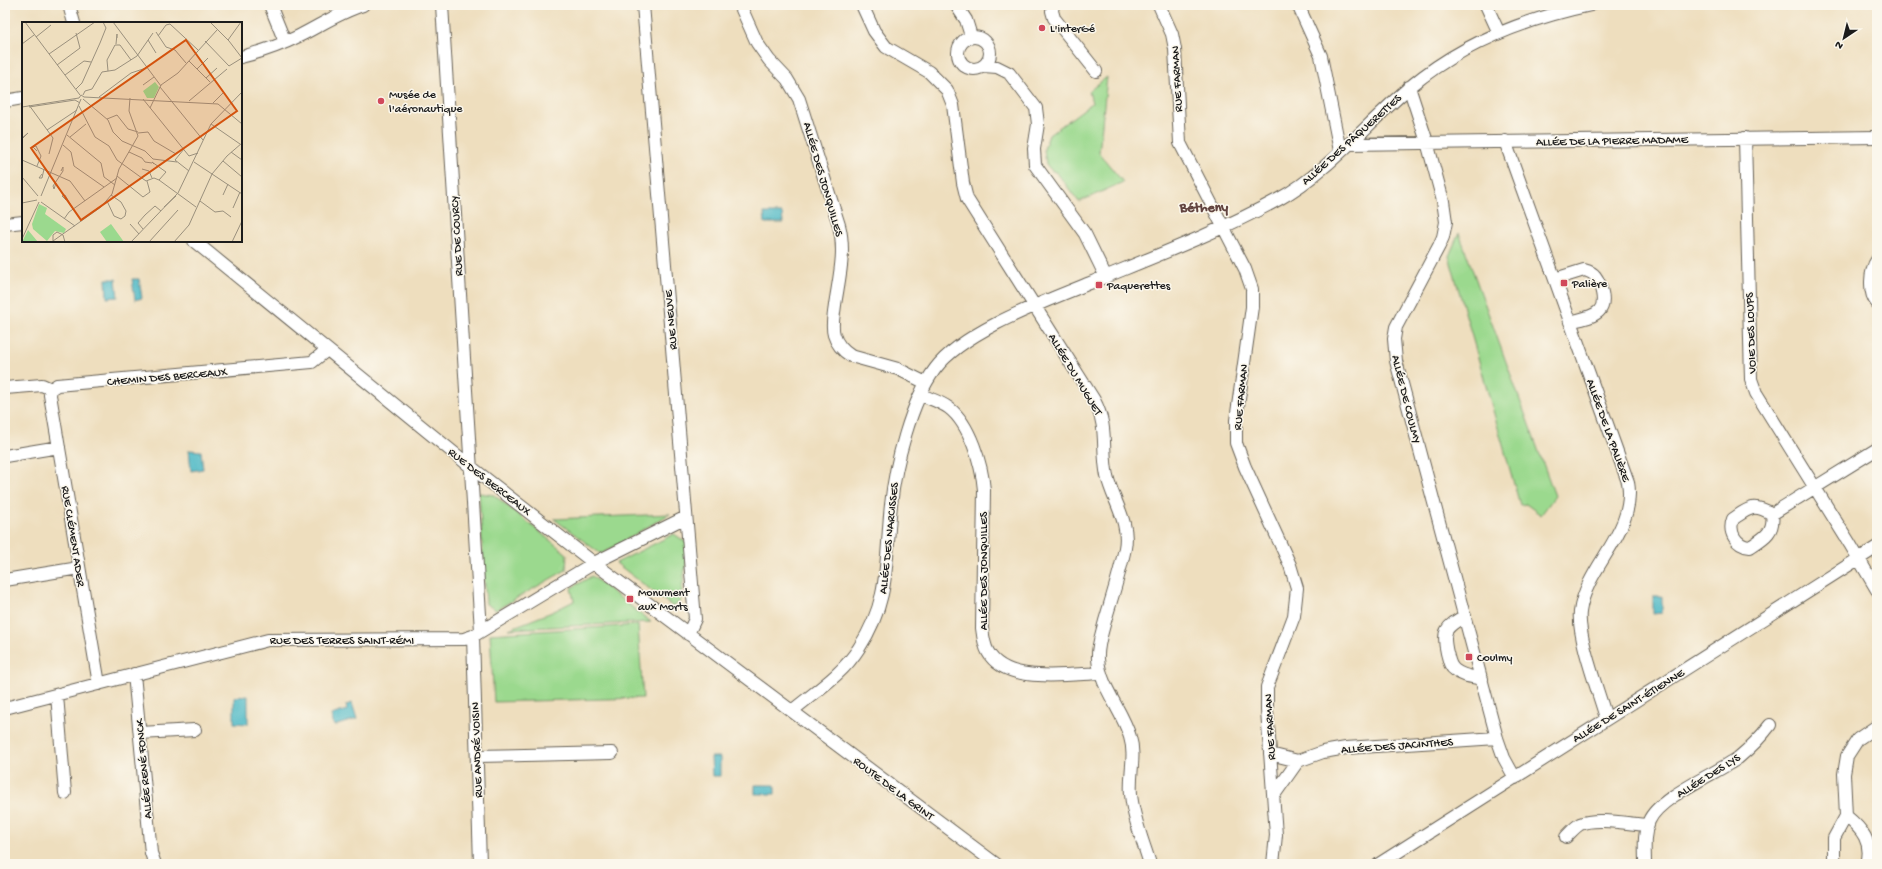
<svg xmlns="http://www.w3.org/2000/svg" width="1882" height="869" viewBox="0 0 1882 869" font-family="'Gochi Hand',sans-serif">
	<rect width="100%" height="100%" fill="#fbf7ec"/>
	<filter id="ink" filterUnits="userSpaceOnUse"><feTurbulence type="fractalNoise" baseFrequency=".025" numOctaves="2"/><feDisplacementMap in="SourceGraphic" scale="8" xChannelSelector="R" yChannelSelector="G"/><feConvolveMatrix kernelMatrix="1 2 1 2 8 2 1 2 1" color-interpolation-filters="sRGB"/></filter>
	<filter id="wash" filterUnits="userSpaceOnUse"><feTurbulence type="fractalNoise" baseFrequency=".012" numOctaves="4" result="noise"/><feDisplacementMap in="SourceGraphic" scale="16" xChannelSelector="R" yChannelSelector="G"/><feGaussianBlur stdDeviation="0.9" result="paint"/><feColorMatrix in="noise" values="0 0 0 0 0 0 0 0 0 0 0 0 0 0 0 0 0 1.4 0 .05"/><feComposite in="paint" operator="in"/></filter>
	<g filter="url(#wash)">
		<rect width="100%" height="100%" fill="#eedebe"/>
		<path fill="#9bd98e" stroke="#5c7a55" d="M1107 77 1099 153 1123 182 1079 202 1057 173 1051 170 1046 164 1044 149 1049 135 1092 103 1089 91Z
			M1459 233 1555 496 1541 515 1526 504 1520 505 1449 256Z
			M479 493 494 495 567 554 566 570 496 610 486 604Z
			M670 514 601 554 554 519Z
			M674 534 689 544 680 602 673 607 616 563Z
			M592 576 651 622 509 629 552 612 574 601 571 588Z
			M638 625 643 698 494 702 490 634Z"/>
		<path fill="#4ab7c5" stroke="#336a70" d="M764 213H782L783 223H765Z
			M106 279H116L118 297 107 298Z
			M132 279H139L142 298 135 300Z
			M189 450 201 451 203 469 191 471Z
			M1653 596H1662V613L1653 614Z
			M248 696V724L234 723V697Z
			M352 703 357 719 334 726 331 715 347 710 346 705Z
			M711 757H720V776H712Z
			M755 785H775V794H755Z"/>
	</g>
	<g filter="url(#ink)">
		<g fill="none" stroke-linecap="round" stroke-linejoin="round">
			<g stroke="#666055" stroke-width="14">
				<path id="minor" d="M69 5 74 23
					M270 5 285 42
					M442 5 481 631
					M643 5 695 619 688 634
					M740 5 757 43 769 60 787 79 799 99 839 225C846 252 839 278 835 305 834 315 831 325 834 335 837 345 843 351 851 356L898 369 926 383
					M862 5 874 31 886 47 929 72 947 90 953 105 963 183 967 199 1094 400C1109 428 1101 448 1107 476 1113 501 1130 522 1125 548 1120 573 1112 597 1105 621 1102 633 1097 646 1098 659 1100 687 1123 711 1130 737 1136 756 1129 775 1131 794 1133 818 1143 841 1150 864
					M956 5 966 20 971 36
					M1053 5 1052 11 1054 18 1096 71
					M1159 5 1172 34 1175 49 1180 143 1245 269 1252 289V307L1236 420V443L1245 467 1290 565 1297 588 1294 616 1267 687V710L1276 835 1273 864
					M1298 5 1321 56 1340 151
					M1486 5 1499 33
					M958 53a16 16 0 1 1 32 0a16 16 0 1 1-32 0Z
					M241 57C261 52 281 45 299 36 321 25 340 12 363 5
					M984 66 997 67 1009 73 1036 108 1038 124 1034 149 1035 165 1085 234 1106 277
					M1409 87 1427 142 1443 201 1446 222 1443 237 1439 246 1396 327 1394 339 1396 361 1497 738 1504 758 1515 778
					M5 101 23 98
					M1745 138 1751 379 1756 393 1850 544 1877 590
					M1505 141 1628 482C1637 532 1586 565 1580 612 1577 636 1599 693 1606 718
					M1348 144 1877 137
					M5 224 23 222
					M194 241 476 471 594 563 996 864
					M1877 260C1870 270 1868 293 1877 303
					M1555 279 1584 270C1588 271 1593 273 1595 276 1601 284 1607 303 1599 311 1592 318 1579 319 1570 322
					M5 388 42 385 51 389
					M51 389 50 395 99 684
					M51 389 57 385 312 362 327 350
					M921 395C931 399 941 402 949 408 970 424 982 465 984 490L982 628C983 636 984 645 988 652 1006 685 1069 674 1101 673
					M5 456 59 447
					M1772 514C1775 532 1764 538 1750 547 1736 546 1728 532 1733 519 1749 508 1753 503 1772 514L1877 449
					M5 580 79 568
					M1465 616C1445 627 1442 631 1447 653 1449 659 1449 666 1455 670 1462 676 1473 677 1482 679
					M473 636 480 864
					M134 674 151 853 155 864
					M57 695 65 793
					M5 708 268 640 464 639 473 636 594 563 686 517
					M792 711C816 691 842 675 859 648 891 599 885 560 891 505 895 465 911 401 935 369 963 331 1046 301 1090 283 1153 257 1219 232 1279 199 1327 173 1368 122 1410 87 1462 43 1525 19 1591 5
					M140 733 195 730
					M1270 754 1298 761 1274 795
					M477 756 612 753
					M1298 761 1323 752 1346 748 1497 738
					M1846 816C1862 829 1873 842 1867 864
					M1566 837C1571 832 1575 827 1580 824 1596 817 1630 824 1647 825
					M1379 864 1877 547
					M1645 864C1645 850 1643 835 1649 821 1659 797 1715 774 1738 758 1750 748 1761 737 1770 725
					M1836 864 1834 858V838L1846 816 1844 774 1847 756 1858 739 1877 726"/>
			</g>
			<use href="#minor" stroke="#fff" stroke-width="12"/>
		</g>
	</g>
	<g fill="#d1495b" stroke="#fbf7ec" stroke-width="1.5">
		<circle cx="1042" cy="28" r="4"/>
		<circle cx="381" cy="101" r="4"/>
		<rect x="1560" y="279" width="8" height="8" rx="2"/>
		<rect x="1095" y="281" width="8" height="8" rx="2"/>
		<rect x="626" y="595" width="8" height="8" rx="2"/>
		<rect x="1465" y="653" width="8" height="8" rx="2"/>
	</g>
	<g text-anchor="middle" stroke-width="3" stroke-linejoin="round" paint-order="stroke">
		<g font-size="12" fill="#1c1c1c" stroke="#fbf7ec" text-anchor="start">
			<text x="1050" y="32">L'interGé</text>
			<text x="389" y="98">Musée de<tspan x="389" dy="14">l'aéronautique</tspan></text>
			<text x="1572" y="287">Palière</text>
			<text x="1107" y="289">Paquerettes</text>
			<text x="638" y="596">Monument<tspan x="638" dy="14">aux Morts</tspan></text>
			<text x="1477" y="661">Coulmy</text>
		</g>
		<g font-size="12" fill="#1c1c1c" stroke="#fbf7ec">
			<text transform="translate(1176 79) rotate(-93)" y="4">RUE FARMAN</text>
			<text transform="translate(1351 139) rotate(-42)" y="4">ALLÉE DES PÂQUERETTES</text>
			<text transform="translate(1612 140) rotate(-1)" y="4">ALLÉE DE LA PIERRE MADAME</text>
			<text transform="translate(824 179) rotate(74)" y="4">ALLÉE DES JONQUILLES</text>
			<text transform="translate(456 236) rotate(-93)" y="4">RUE DE COURCY</text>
			<text transform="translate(670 320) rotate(-95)" y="4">RUE NEUVE</text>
			<text transform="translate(1750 333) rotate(-92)" y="4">VOIE DES LOUPS</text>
			<text transform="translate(1076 374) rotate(59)" y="4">ALLÉE DU MUGUET</text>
			<text transform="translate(167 376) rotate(-5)" y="4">CHEMIN DES BERCEAUX</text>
			<text transform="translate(1240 397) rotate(-84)" y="4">RUE FARMAN</text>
			<text transform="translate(1407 399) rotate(76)" y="4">ALLÉE DE COULMY</text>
			<text transform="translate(1609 430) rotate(70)" y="4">ALLÉE DE LA PALIÈRE</text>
			<text transform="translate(490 481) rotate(38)" y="4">RUE DES BERCEAUX</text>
			<text transform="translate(74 536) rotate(81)" y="4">RUE CLÉMENT ADER</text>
			<text transform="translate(888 538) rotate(-84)" y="4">ALLÉE DES NARCISSES</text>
			<text transform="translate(983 571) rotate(-90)" y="4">ALLÉE DES JONQUILLES</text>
			<text x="342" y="644">RUE DES TERRES SAINT-RÉMI</text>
			<text transform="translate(1628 705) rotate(-32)" y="4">ALLÉE DE SAINT-ÉTIENNE</text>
			<text transform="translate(1269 727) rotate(-93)" y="4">RUE FARMAN</text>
			<text transform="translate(1397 745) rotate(-4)" y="4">ALLÉE DES JACINTHES</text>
			<text transform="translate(476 750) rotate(-92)" y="4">RUE ANDRÉ VOISIN</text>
			<text transform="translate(143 769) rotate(-95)" y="4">ALLÉE RENÉ FONCK</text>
			<text transform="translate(1708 775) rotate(-32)" y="4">ALLÉE DES LYS</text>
			<text transform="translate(894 788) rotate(37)" y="4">ROUTE DE LA GRINT</text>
		</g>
		<g font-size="14" font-weight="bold" fill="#624440" stroke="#fbf7ec">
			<text x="1204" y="211">Bétheny</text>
		</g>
	</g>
	<g transform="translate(22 22)">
		<rect width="220" height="220" fill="#eedebe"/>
		<path d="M133 60 137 65 132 76H125L121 69ZM17 182 25 186 23 192 44 207 42 211 33 209 25 219 11 207 10 202ZM89 202 102 220H85L78 210ZM6 208 16 220H0Z" fill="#9bd98e"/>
		<path fill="none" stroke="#9a907d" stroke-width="1" d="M3 0 58 73M91 0 139 64M188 0 207 19 220 36M134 10 144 25 153 28 164 41M136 14 144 3 148 2 176 28M14 15 29 3M126 18 134 31M206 18 219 0M183 19 207 44 220 36M0 22 12 13M94 22 95 12V16M27 32 73 0M167 39 188 60M35 43 58 26 54 11M175 47 186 36M86 49 85 38 93 23H98L109 38M43 53 62 39 69 40M184 56 195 46M121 63 132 55M138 65 181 118M54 67 60 61 78 21 84 6 81 0M61 73 63 69 70 67 80 50 93 48 115 34 131 11M77 75 109 51 124 46M57 76 59 73 62 75 196 82 220 102M61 77 86 98 91 110 100 119 123 129 131 137 155 140M121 77 167 134 176 131M167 79 205 47M191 81 202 70M7 83 31 116 27 132M57 84 73 115 87 124 95 138 124 159 132 156 137 158 174 185M0 85 57 76M7 85 53 78 58 81M128 86 139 63 156 51 195 8M85 97 95 93 106 107 116 110M189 102 218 122M25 108 55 88M116 111 126 110 132 119 154 132M45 113 79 141 82 155 93 163M48 115 64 102M0 116 6 111 1 116M41 123 49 130 52 144 82 165M162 127 153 138 167 149M107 130 120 136 123 140 130 141M209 130 220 138M0 138 48 159 63 179M201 139 220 155M172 140 190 152M132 142 130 140 144 150 137 158M15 144 19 134 14 124 11 125 15 129M120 147 127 149 130 156M20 152 17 156H20L22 147M190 152 220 172M95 154 121 175 128 170 125 159M0 155 16 174M34 161 32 167 31 164 41 149V145L39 149M201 173 206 162M19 174 59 77M44 178 40 174 43 173 51 187M85 179 92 194 99 197 103 194 104 189 99 180 89 173M178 179 193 190 201 189 209 195M19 180 53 204M0 181 15 178M142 185 154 174M211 186 218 170M42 197 47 190 95 156M108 202 117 212M121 207 116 201 123 193 133 184 139 189M0 217 17 180M31 219 79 185 90 172 97 147 116 114 107 89 108 76M31 219V213L35 210 41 213 43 220M109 220 156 171 189 102 220 70M127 220 156 188M152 220 167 203 190 152 205 134 220 121M210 220 220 199"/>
		<path fill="#d4530e" fill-opacity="0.15" stroke="#d4530e" stroke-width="2" d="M164 18 215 89 59 198 9 126Z"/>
		<rect width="220" height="220" fill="none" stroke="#1c1c1c" stroke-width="2"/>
	</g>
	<rect width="1882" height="869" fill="none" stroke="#fbf7ec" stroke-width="20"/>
	<g transform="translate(1844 38) rotate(215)" stroke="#fbf7ec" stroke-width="3" paint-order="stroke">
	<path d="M0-3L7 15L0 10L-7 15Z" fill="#1c1c1c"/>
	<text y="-6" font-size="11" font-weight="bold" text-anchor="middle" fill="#1c1c1c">N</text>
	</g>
</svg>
